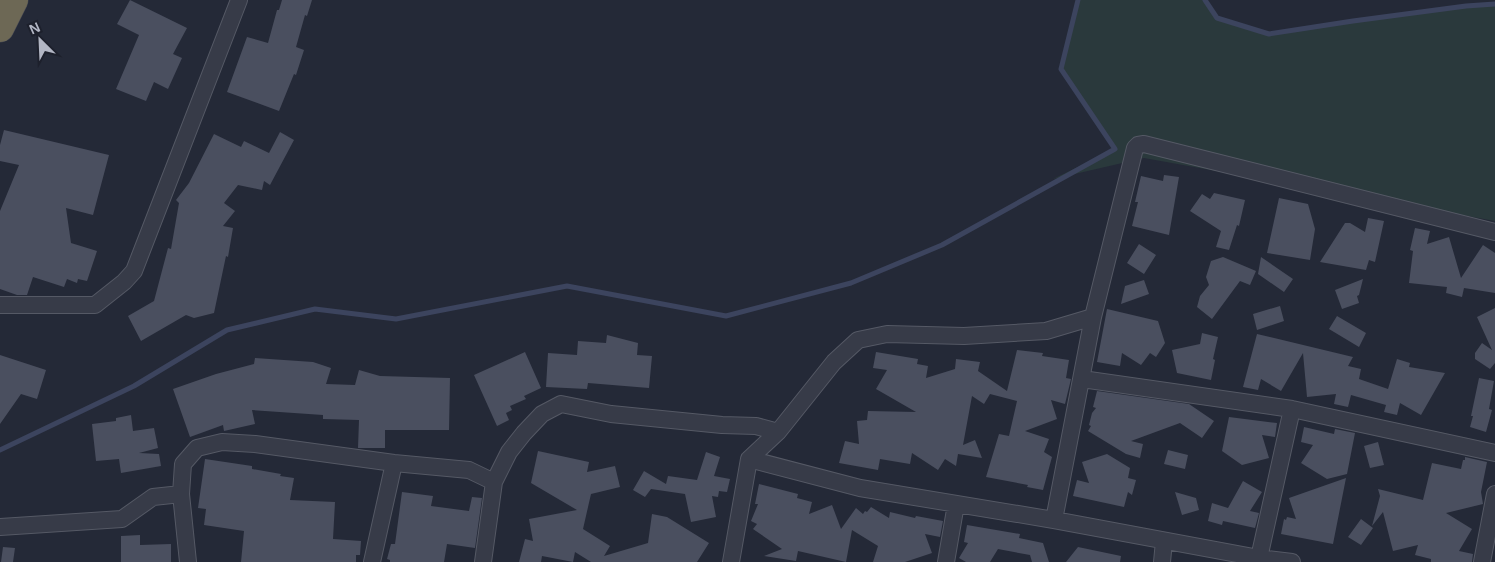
<svg xmlns="http://www.w3.org/2000/svg" width="1495" height="562" viewBox="0 0 1495 562" font-family="Arial,sans-serif">
	<rect width="100%" height="100%" fill="#242937"/>
	<path fill="#2a393c" d="M1078 0H1205L1217 18 1269 34 1353 21 1466 6 1495 4V221L1144 158 1053 179 1115 149 1061 69Z"/>
	<g fill="none" stroke-linecap="round" stroke-linejoin="round">
		<path stroke="#3c445e" stroke-width="5" d="M1205 0 1217 18 1269 34 1353 21 1466 6 1495 4
			M0 450 134 386 227 330 315 309 396 319 567 286 726 316 851 283 942 245 1115 149 1061 69 1078 0"/>
	</g>
	<path fill="#4a4f5f" d="M130 0 187 28 173 54 182 58 168 89 154 82 146 101 116 89 139 35 117 24Z
		M282 0H312L307 16 305 15 296 47 304 50 296 75 294 74 279 111 227 92 247 37 268 43 277 10H279Z
		M4 130 109 155 93 215 66 208 71 243 97 251 87 281 78 279 77 283 67 279 64 287 33 277 27 295H17L0 289V211L19 165 0 161V145Z
		M280 132 294 140 270 185 264 181 262 190 238 185 224 203 235 211 223 226 233 228 228 257 226 256 214 313 194 318 186 315 141 341 128 316 154 301 168 248 171 249 179 203 176 200 189 183 214 134 241 147 244 141 269 153Z
		M1164 175 1179 177 1169 235 1132 226 1138 202H1135L1141 176 1163 181Z
		M1214 193 1245 200 1239 226 1237 225 1229 250 1216 247 1221 231 1190 211 1202 194 1210 199Z
		M1279 198 1308 204 1315 229 1310 260 1267 253Z
		M1368 218 1384 221 1375 262 1369 260 1366 270 1320 262 1345 223H1350L1365 232Z
		M1415 228 1430 231 1427 244 1449 237 1461 278 1483 245 1495 253V293L1464 288 1462 297 1446 293 1447 287 1409 283 1413 251 1410 250Z
		M1139 244 1156 255 1144 274 1127 263Z
		M1223 257 1256 271 1250 285 1240 281 1212 319 1197 307 1200 296 1209 285 1206 277 1211 261Z
		M1261 257 1293 279 1284 292 1258 274Z
		M1363 279 1359 295 1357 296 1359 303 1342 309 1335 290Z
		M1144 280 1149 294 1121 304 1125 286Z
		M1280 306 1284 321 1257 330 1253 314Z
		M1495 308V363L1490 369 1475 359V353L1482 343 1492 350 1477 317Z
		M1107 309 1158 321 1165 343 1156 357 1150 353 1141 365 1122 353 1120 366 1097 362Z
		M1337 316 1366 333 1359 347 1329 329Z
		M1202 333 1218 337 1213 359 1215 360 1211 380 1177 373 1172 350 1200 344Z
		M1257 334 1353 357 1348 366 1361 369 1359 379 1388 389 1397 359 1410 363 1409 367 1445 373 1421 415 1400 403 1397 415 1384 412 1386 405 1351 395 1348 407 1334 404 1336 394 1307 397 1303 353 1281 391 1261 379 1258 390 1243 387Z
		M607 335 638 343 637 355 652 356 649 388 588 383 587 389 546 387 548 353 577 355 578 341 606 343Z
		M1017 350 1043 353 1042 356 1069 360 1066 378 1071 379 1065 404 1051 400 1057 419 1025 431 1049 439 1044 452 1052 457 1043 490 1027 487 1028 485 986 477 999 434 1009 436 1017 401 990 394 984 404 972 396 963 445 975 440 982 458 958 454 956 466 945 459 938 470 912 453 910 464 880 459 878 470 839 463 845 441 859 444 857 421 867 420 868 411 916 412 876 389 887 370 873 368 876 352 918 359 917 364 928 366 926 378 955 369 956 359 980 362 978 371 1007 391Z
		M525 352 541 388 524 396 526 399 510 406 512 410 506 413 509 420 497 426 474 375Z
		M0 355 46 370 37 399 21 394 0 424Z
		M255 358 313 362 331 368 326 384 355 385 359 370 380 376 450 378 449 430H385V448H358L359 420 323 419V415L252 410 255 424 224 431 223 425 190 437 173 389 216 374 254 364Z
		M1479 378 1494 381 1489 409 1492 410 1486 432 1470 427 1473 416H1471Z
		M1097 391 1189 404 1214 421 1202 438 1180 423 1131 441 1143 444 1140 458 1126 454 1088 431 1091 426 1089 425 1092 413 1096 408 1093 407Z
		M131 415 133 431 154 428 158 448 139 453 159 454 161 466 121 473 119 459 96 461 92 424 116 421V418Z
		M1229 417 1277 423 1275 437 1262 435 1269 458 1242 465 1222 451Z
		M1304 427 1334 434 1335 429 1355 433 1347 474 1327 479 1301 463 1313 445 1301 442Z
		M1378 442 1384 465 1370 468 1364 446Z
		M1168 450 1188 455 1185 469 1164 464Z
		M538 451 589 462 587 472 615 466 620 487 591 494 583 529 610 546 604 556 648 543 652 514 667 517 709 543 697 562H591L575 552 573 562 542 556 541 562H519L525 539 533 541 529 519 577 510 531 483Z
		M706 452 720 457 714 476 730 479 727 492 719 491 718 497 712 496 716 517 691 522 685 494 651 489 645 497 633 490 644 471 666 484 668 476 697 480Z
		M1107 454 1130 468 1128 478 1136 480 1132 495 1128 492 1124 507 1073 496 1077 480 1089 483 1082 462Z
		M1465 457 1487 462 1481 492 1483 504 1446 513 1472 529 1459 551 1473 554 1472 562H1431V559L1415 555 1418 545 1393 551 1383 512 1372 526 1380 496 1378 489 1423 500 1432 463 1461 469 1463 460H1465Z
		M205 459 252 466V469L281 474 280 476 294 478 290 500 335 502 333 539 361 541 360 555H356V562H241L244 531 204 525 206 509 198 508Z
		M1346 478 1333 544 1281 534 1284 519 1286 520 1287 517 1296 519 1289 498Z
		M1243 481 1262 492 1250 511 1259 513 1255 528 1223 521 1222 525 1208 521 1212 503 1228 508Z
		M759 484 798 494 797 498 812 502 809 514 832 505 841 529 856 508 863 514 865 511 867 512 871 507 889 518 890 512 915 518 916 516 943 521 940 537 925 534 932 553 905 562H873L878 546 852 530 846 562 798 551 796 561 764 556 782 549 753 529 757 524 751 521 758 504H755Z
		M402 492 433 496 431 506 469 511 472 497 482 498 475 548 447 544 444 562H390V560L387 559 391 544H395Z
		M1175 492 1196 498 1199 510 1182 515Z
		M1361 519 1373 528 1361 545 1348 537Z
		M967 525 1020 534 1019 538 1043 543 1049 562H1032L1030 555 998 549 990 562H966L959 558 968 543 964 542Z
		M140 535V545L171 544V562H121V536Z
		M3 547 15 548 13 562H1Z
		M1078 547 1121 556 1120 562H1066Z"/>
	<g fill="none" stroke-linecap="round" stroke-linejoin="round">
		<g stroke="#555965" stroke-width="18">
			<path id="street" d="M0 305H95L124 282 134 271 239 0
				M1082 379 1292 409 1495 453
				M749 459 860 488 1054 520 1259 558 1292 562
				M1054 520 1093 317
				M0 527 122 519 153 497 181 494
				M1259 558 1292 409
				M188 562 181 494 183 464 197 448 222 442 255 444 394 463 469 470 494 482
				M372 562 394 463
				M483 562 494 482 509 452 524 433 542 414 561 404 611 414 722 425 756 426 778 432
				M731 562 749 459 778 432 834 362 858 340 887 334 964 336 1046 331 1093 317 1135 148 1138 145 1144 144 1495 232
				M946 562 956 504
				M1162 562 1164 541
				M1482 562 1495 494"/>
		</g>
		<g stroke="#424652" stroke-width="29">
			<path id="highway" d="M0 28 14 0"/>
		</g>
		<use href="#street" stroke="#373b48" stroke-width="16"/>
		<use href="#highway" stroke="#6d6855" stroke-width="28"/>
	</g>
	<g transform="translate(40 40) rotate(336)" stroke="#1d202c" stroke-width="4" paint-order="stroke">
	<path d="M0-4L9 19L0 12L-9 19Z" fill="#b2b6c4"/>
	<text y="-8" font-size="14" font-weight="bold" text-anchor="middle" fill="#b2b6c4">N</text>
	</g>
</svg>
